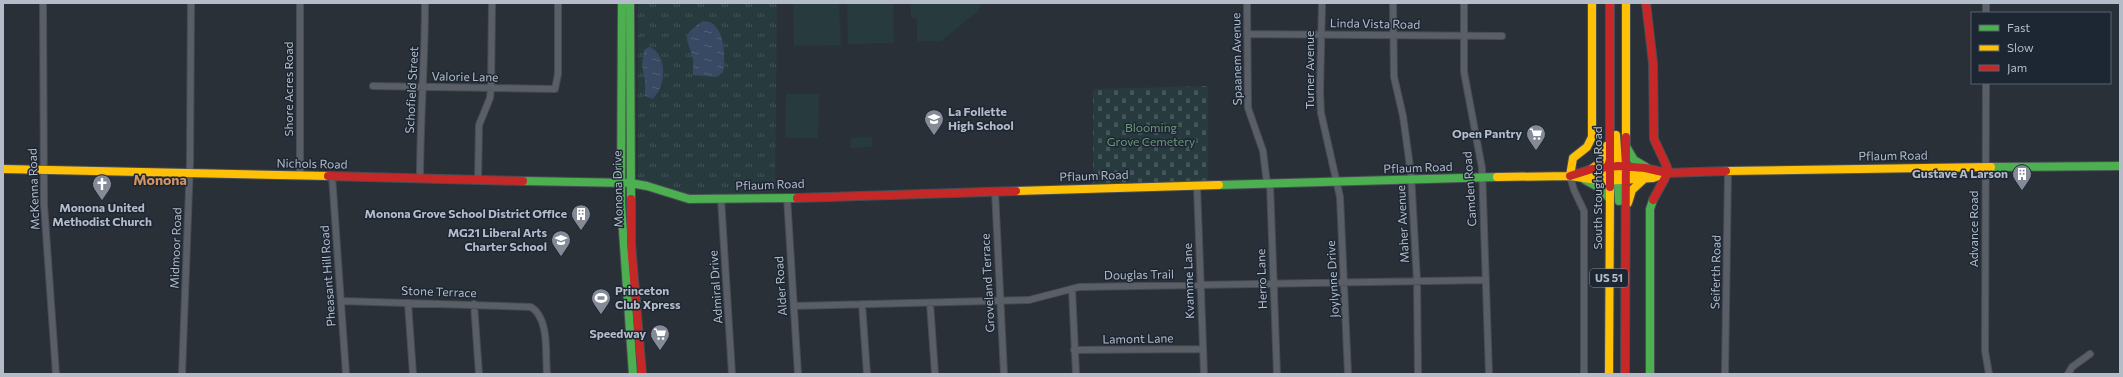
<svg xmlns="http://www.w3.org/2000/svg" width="2123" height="377" viewBox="0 0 2123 377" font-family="Commissioner,sans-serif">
	<defs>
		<pattern id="grass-tufts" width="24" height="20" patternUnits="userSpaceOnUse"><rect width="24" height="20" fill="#273a3e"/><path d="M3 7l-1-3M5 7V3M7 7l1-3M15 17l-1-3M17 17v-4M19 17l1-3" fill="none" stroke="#445559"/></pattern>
		<pattern id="cemetery-stones" width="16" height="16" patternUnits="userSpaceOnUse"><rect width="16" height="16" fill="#273a3e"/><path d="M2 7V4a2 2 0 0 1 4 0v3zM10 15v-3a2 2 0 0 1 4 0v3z" fill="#445559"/></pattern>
		<pattern id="water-ripples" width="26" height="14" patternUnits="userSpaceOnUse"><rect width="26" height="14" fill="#384963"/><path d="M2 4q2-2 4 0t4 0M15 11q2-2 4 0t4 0" fill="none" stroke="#526178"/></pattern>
	</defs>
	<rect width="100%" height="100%" fill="#2a3038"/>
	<path fill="url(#grass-tufts)" d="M638 3H777L775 192 692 195 654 183 638 180Z"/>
	<path fill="url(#cemetery-stones)" d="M1208 86V181L1093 183V89Z"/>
	<path fill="#273a3e" d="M793 3H839L841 45 794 46Z
		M847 3H893L894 43 848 44Z
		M911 3H982L978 11 941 41H917V18H911Z
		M786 94H819L818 138H785Z
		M872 137 873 147 851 148V138Z"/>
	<path fill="url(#water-ripples)" d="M703 21C725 21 726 56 723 72L717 77 693 75C692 69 694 64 693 59 688 38 679 37 703 21Z
		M649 47C668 53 667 88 652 99L645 96V81L642 65 644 50Z"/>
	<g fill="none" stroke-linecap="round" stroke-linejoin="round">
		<g stroke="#484c53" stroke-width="8">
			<path id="street" d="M43 3 44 204 56 374
				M1247 3 1248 108 1263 151 1267 184
				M1322 3 1320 92 1321 113 1340 197 1348 374
				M1393 3 1394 77 1403 116 1411 174 1417 281 1418 374
				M1464 3V72L1482 168 1489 374
				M1986 3V13
				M1247 34 1502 36
				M1986 83 1985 351 1989 374
				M373 86 555 89 558 74V3
				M300 176V3
				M332 176 346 374
				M1570 176 1574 190 1584 211V374
				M420 178C420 120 425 62 425 3
				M478 180 479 125 490 98 491 89 492 3
				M1270 184 1277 374
				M1197 186 1204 374
				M995 191 1004 374
				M787 197 798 374
				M721 199 732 374
				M1072 289 1076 374
				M341 301 531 307C550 319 545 354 547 374
				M408 303 413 374
				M930 303 935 374
				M474 304 479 374
				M862 304 867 374
				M794 306 1029 300 1079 287 1486 280
				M1074 350 1203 349
				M182 374 190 163 191 3
				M1725 374 1728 171
				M2068 374 2072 367 2090 354"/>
		</g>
		<g stroke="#484c53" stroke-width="10">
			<path id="fast" d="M622 3 621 203 633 374
				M630 3 631 199
				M1627 148 1634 160 1646 167
				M1991 167 2120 166
				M1611 169 1618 184 1619 201
				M1585 180 1600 188 1609 198
				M523 181 630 183 647 186 689 199 797 198
				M1219 185 1497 177
				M1650 374V209L1653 200"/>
		</g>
		<g stroke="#484c53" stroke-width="10">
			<path id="slow" d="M1616 135 1618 164 1624 179
				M1626 137V3
				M3 169 328 176
				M1590 170 1601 162 1606 146
				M1726 171 1991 167
				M1570 176 1573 158 1587 147 1592 137V3
				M1497 177 1570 176 1604 181 1653 178 1667 173
				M1587 177 1615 173
				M1619 177 1651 171
				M1016 191 1219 185
				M1628 203 1632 190 1644 179
				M1609 374 1610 187"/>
		</g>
		<g stroke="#484c53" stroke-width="10">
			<path id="jam" d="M1646 3 1653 63 1654 139 1667 167 1665 178 1653 200
				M328 176 523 181
				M1570 176 1592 169 1618 166 1645 168 1667 173 1726 171
				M1610 187V3
				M797 198 1016 191
				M631 199V244L642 374
				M1625 374 1626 137"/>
		</g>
		<use href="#street" stroke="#5a5e66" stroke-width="6"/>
		<use href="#fast" stroke="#4caf50" stroke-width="8"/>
		<use href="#slow" stroke="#ffc107" stroke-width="8"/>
		<use href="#jam" stroke="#c62828" stroke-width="8"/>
	</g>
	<defs>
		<g id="school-pin" transform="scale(1)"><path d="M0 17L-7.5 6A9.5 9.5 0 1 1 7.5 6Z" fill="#848b96" stroke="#1d2633"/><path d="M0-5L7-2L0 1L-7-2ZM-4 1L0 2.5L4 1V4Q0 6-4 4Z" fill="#fff"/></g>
		<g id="supermarket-pin" transform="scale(1)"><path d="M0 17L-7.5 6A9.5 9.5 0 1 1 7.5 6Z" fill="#848b96" stroke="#1d2633"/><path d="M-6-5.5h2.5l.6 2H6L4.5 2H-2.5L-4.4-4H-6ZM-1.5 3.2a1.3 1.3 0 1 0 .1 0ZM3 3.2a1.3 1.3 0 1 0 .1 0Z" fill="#fff"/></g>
		<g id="building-pin" transform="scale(1)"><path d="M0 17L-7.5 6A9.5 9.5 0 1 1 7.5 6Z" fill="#848b96" stroke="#1d2633"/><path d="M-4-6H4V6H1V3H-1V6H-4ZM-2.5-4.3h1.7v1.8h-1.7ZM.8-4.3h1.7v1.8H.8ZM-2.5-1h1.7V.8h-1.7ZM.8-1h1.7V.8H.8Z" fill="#fff"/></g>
		<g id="church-pin" transform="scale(1)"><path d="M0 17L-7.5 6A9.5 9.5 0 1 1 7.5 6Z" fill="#848b96" stroke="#1d2633"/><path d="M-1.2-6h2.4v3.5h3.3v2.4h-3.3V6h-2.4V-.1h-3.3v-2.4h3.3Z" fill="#fff"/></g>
		<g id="stadium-pin" transform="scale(1)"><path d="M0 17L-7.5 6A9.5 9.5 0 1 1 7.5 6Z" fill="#848b96" stroke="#1d2633"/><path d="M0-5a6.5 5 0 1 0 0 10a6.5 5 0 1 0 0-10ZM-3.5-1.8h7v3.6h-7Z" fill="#fff"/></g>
	</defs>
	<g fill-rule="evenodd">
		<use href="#school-pin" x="934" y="119"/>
		<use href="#supermarket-pin" x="1536" y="134"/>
		<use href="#building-pin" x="2022" y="174"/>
		<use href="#church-pin" x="102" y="184"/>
		<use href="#building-pin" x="581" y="214"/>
		<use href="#school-pin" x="561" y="240"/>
		<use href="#stadium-pin" x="601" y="298"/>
		<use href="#supermarket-pin" x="660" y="334"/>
	</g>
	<g text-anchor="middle" stroke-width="3" stroke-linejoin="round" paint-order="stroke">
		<rect fill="#1d2633" stroke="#878f9c" stroke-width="1" x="1590" y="269" width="38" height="18" rx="3"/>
		<g font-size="11" font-weight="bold" fill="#b4bcc9">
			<text x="1609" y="282">US 51</text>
		</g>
		<g font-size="12" fill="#b4bcc9" stroke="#1d2633">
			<text transform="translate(1375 24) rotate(1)" y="4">Linda Vista Road</text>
			<text transform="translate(1237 59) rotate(-91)" y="4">Spaanem Avenue</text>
			<text transform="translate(1310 70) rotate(-90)" y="4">Turner Avenue</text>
			<text transform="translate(465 77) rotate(1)" y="4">Valorie Lane</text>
			<text transform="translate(289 89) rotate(-90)" y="4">Shore Acres Road</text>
			<text transform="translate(412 90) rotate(-87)" y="4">Schofield Street</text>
			<text transform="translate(1893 156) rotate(-1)" y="4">Pflaum Road</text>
			<text transform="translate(312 164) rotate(1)" y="4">Nichols Road</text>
			<text transform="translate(1418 168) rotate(-2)" y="4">Pflaum Road</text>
			<text transform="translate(1094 176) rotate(-2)" y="4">Pflaum Road</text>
			<text transform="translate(770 185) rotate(-2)" y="4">Pflaum Road</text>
			<text transform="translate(1598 188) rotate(-90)" y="4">South Stoughton Road</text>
			<text transform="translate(34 189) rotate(-92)" y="4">McKenna Road</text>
			<text transform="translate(618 189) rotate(-91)" y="4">Monona Drive</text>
			<text transform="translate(1470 189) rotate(-94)" y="4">Camden Road</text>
			<text transform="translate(1403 224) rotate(-93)" y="4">Maher Avenue</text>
			<text transform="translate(1974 229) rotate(-90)" y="4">Advance Road</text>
			<text transform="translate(176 248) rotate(-88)" y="4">Midmoor Road</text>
			<text transform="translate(1716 272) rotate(-89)" y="4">Seiferth Road</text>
			<text transform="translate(1139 275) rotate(-1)" y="4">Douglas Trail</text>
			<text transform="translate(328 276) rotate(-94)" y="4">Pheasant Hill Road</text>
			<text transform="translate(1262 279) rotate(-92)" y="4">Herro Lane</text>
			<text transform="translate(1333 279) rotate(-93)" y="4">Joylynne Drive</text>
			<text transform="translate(1189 281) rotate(-92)" y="4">Kvamme Lane</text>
			<text transform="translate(988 283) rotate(-93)" y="4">Groveland Terrace</text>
			<text transform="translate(781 286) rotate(-94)" y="4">Alder Road</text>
			<text transform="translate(716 287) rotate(-94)" y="4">Admiral Drive</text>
			<text transform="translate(439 292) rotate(2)" y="4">Stone Terrace</text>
			<text transform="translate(1138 339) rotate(-1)" y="4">Lamont Lane</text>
		</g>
		<g font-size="12" font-weight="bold" fill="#b4bcc9" stroke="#1d2633" text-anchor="end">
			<text x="948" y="116" text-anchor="start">La Follette<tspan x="948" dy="14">High School</tspan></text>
			<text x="1522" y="138">Open Pantry</text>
			<text x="2008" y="178">Gustave A Larson</text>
			<text x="102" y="212" text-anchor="middle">Monona United<tspan x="102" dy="14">Methodist Church</tspan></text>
			<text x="567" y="218">Monona Grove School District Office</text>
			<text x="547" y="237">MG21 Liberal Arts<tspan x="547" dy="14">Charter School</tspan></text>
			<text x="615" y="295" text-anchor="start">Princeton<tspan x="615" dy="14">Club Xpress</tspan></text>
			<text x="646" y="338">Speedway</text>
		</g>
		<g font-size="12" fill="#6b9a76" stroke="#1d2633">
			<text x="1151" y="132">Blooming<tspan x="1151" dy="14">Grove Cemetery</tspan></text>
		</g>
		<g font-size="14" font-weight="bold" fill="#d59563" stroke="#1d2633">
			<text x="160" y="185">Monona</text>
		</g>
	</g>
	<rect width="2123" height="377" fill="none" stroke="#b4bcc9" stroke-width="8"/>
	<rect x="1971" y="12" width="140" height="72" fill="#1d2633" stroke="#59626f"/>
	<rect x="1979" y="25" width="20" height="6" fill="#4caf50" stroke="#59626f"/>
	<text x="2007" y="32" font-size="12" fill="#b4bcc9">Fast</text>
	<rect x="1979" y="45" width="20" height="6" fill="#ffc107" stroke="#59626f"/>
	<text x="2007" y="52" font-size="12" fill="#b4bcc9">Slow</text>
	<rect x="1979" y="65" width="20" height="6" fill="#c62828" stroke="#59626f"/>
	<text x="2007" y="72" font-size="12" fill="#b4bcc9">Jam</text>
</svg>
